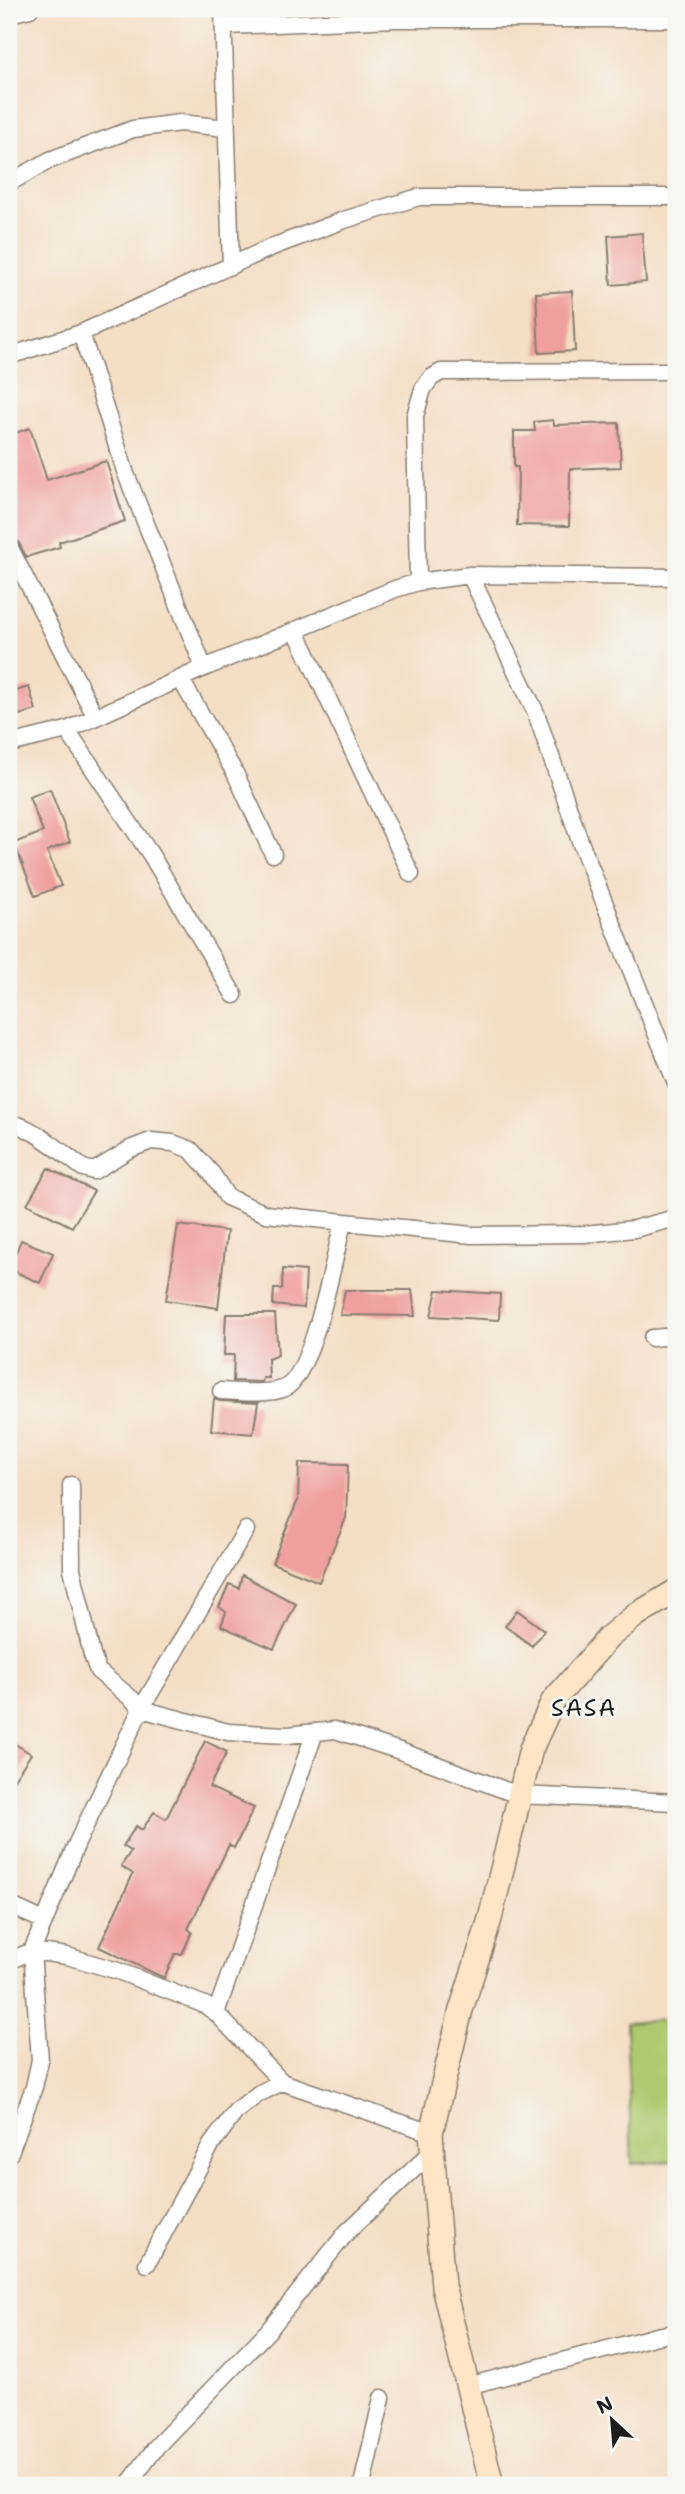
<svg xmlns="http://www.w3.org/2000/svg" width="685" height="2494" viewBox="0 0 685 2494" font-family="'Shantell Sans',sans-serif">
	<rect width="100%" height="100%" fill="#f6f6f2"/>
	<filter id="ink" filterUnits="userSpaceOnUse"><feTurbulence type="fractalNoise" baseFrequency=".0143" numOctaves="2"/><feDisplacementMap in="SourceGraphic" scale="14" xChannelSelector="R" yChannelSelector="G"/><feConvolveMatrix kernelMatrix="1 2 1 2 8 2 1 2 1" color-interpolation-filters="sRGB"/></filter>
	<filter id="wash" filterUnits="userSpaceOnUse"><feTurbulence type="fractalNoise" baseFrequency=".00686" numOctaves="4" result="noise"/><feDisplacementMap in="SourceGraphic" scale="28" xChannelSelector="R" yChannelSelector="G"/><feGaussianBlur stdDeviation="1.57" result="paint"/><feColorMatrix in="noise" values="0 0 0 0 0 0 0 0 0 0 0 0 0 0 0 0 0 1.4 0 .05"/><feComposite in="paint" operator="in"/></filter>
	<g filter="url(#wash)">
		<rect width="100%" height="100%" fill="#f4dec5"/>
		<path fill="#aeca71" stroke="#657346" stroke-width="2" d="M676 2019V2161L632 2164 626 2023Z"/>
		<g id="blocks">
			<path fill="#ef9f9d" d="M642 233 646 282 611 285 608 236Z
				M572 291 575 351 539 353 536 293Z
				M553 420 554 425 619 423 621 467 570 469 569 526 517 525 518 467H514V431H535L534 422Z
				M30 428 47 480 106 461 125 521 59 542 60 547 26 557 18 541 9 536V533L15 532 9 509V435Z
				M29 687 36 710 9 718V693Z
				M50 789 70 842 47 851 61 886 35 896 14 843 43 832 29 797Z
				M48 1168 94 1191 72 1227 27 1204Z
				M178 1225 227 1231 218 1308 166 1300Z
				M21 1240 53 1253 40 1283 9 1269Z
				M283 1269 306 1271 304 1308 273 1305 274 1289H282Z
				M345 1290H412L415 1316 340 1315Z
				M437 1290 500 1294 499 1320 431 1316Z
				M226 1314H275L278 1355 268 1359 269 1378H263L262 1382 233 1381 234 1355H224Z
				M214 1399 220 1401 258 1403 253 1434 211 1430Z
				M299 1463 348 1464 346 1518 319 1582 272 1563 298 1500Z
				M242 1575 296 1604 274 1649 221 1626 226 1612 219 1607 229 1584 239 1588Z
				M517 1610 544 1630 532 1646 505 1626Z
				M9 1740 31 1754 9 1787Z
				M205 1741 227 1752 209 1787 254 1808 234 1848 229 1845 188 1929 192 1932 182 1954H175L164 1978 99 1947 133 1874 121 1866 131 1851 123 1846 136 1826 142 1830 154 1812 166 1819Z"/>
		</g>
	</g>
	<g filter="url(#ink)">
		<use href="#blocks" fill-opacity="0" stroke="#887d70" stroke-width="2"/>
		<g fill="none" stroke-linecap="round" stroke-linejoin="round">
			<g stroke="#887d70" stroke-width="19">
				<path id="street" d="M223 9 231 266
					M9 14 30 9
					M225 26 396 19H676
					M9 183 50 160 133 129 180 123 226 128
					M81 333 272 247 344 220 419 197H676
					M9 356 81 333 126 474 204 668
					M9 546 95 716
					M470 575 536 713 581 844 676 1083
					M418 582 415 416 423 389 431 378 441 372 676 371
					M296 631 411 874
					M181 680 235 773 273 854
					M67 730 151 855 234 995
					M9 744 67 730 204 668 395 589 418 582 470 575 676 577
					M9 1124C28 1122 66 1156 83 1168L94 1171 130 1149 151 1141 173 1143 191 1150 213 1175 227 1197 266 1214 472 1235 584 1234 634 1229 676 1218
					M652 1338 676 1336
					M221 1391C237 1392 271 1395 285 1388 313 1374 335 1254 343 1222
					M246 1530 141 1709 228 1732 288 1735 335 1730 400 1751 518 1795 676 1802
					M9 1905 44 1921
					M9 1961 32 1951 67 1956 118 1971 205 2005 216 2013 282 2082 431 2133
					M216 2013 315 1732
					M9 2155 34 2087 40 2060 32 1951 77 1843 141 1709 132 1699 98 1671 92 1655 72 1569 71 1485
					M147 2264 211 2145 236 2111 258 2094 282 2082
					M468 2386 657 2336 676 2333
					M128 2485 157 2446 268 2331 347 2232 433 2151
					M362 2485 382 2398"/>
			</g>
			<g stroke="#887d70" stroke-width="26">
				<path id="secondary" d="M492 2485 443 2286 431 2133 461 2010 490 1919 531 1749 553 1701 609 1637 636 1615 676 1591"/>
			</g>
			<use href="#street" stroke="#fff" stroke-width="16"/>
			<use href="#secondary" stroke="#fde5c5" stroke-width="23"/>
		</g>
	</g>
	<g text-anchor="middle" stroke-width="6" stroke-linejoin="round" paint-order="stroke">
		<g font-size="23" letter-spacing="2" fill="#1c1c1c" stroke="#f6f6f2">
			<text x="584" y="1716">SASA</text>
		</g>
	</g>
	<rect width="685" height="2494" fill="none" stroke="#f6f6f2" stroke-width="35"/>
	<g transform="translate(612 2420) rotate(334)" stroke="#f6f6f2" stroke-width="5" paint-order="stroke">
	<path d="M0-5L12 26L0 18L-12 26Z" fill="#1c1c1c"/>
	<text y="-10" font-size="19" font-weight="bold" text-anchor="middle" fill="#1c1c1c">N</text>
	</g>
</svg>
